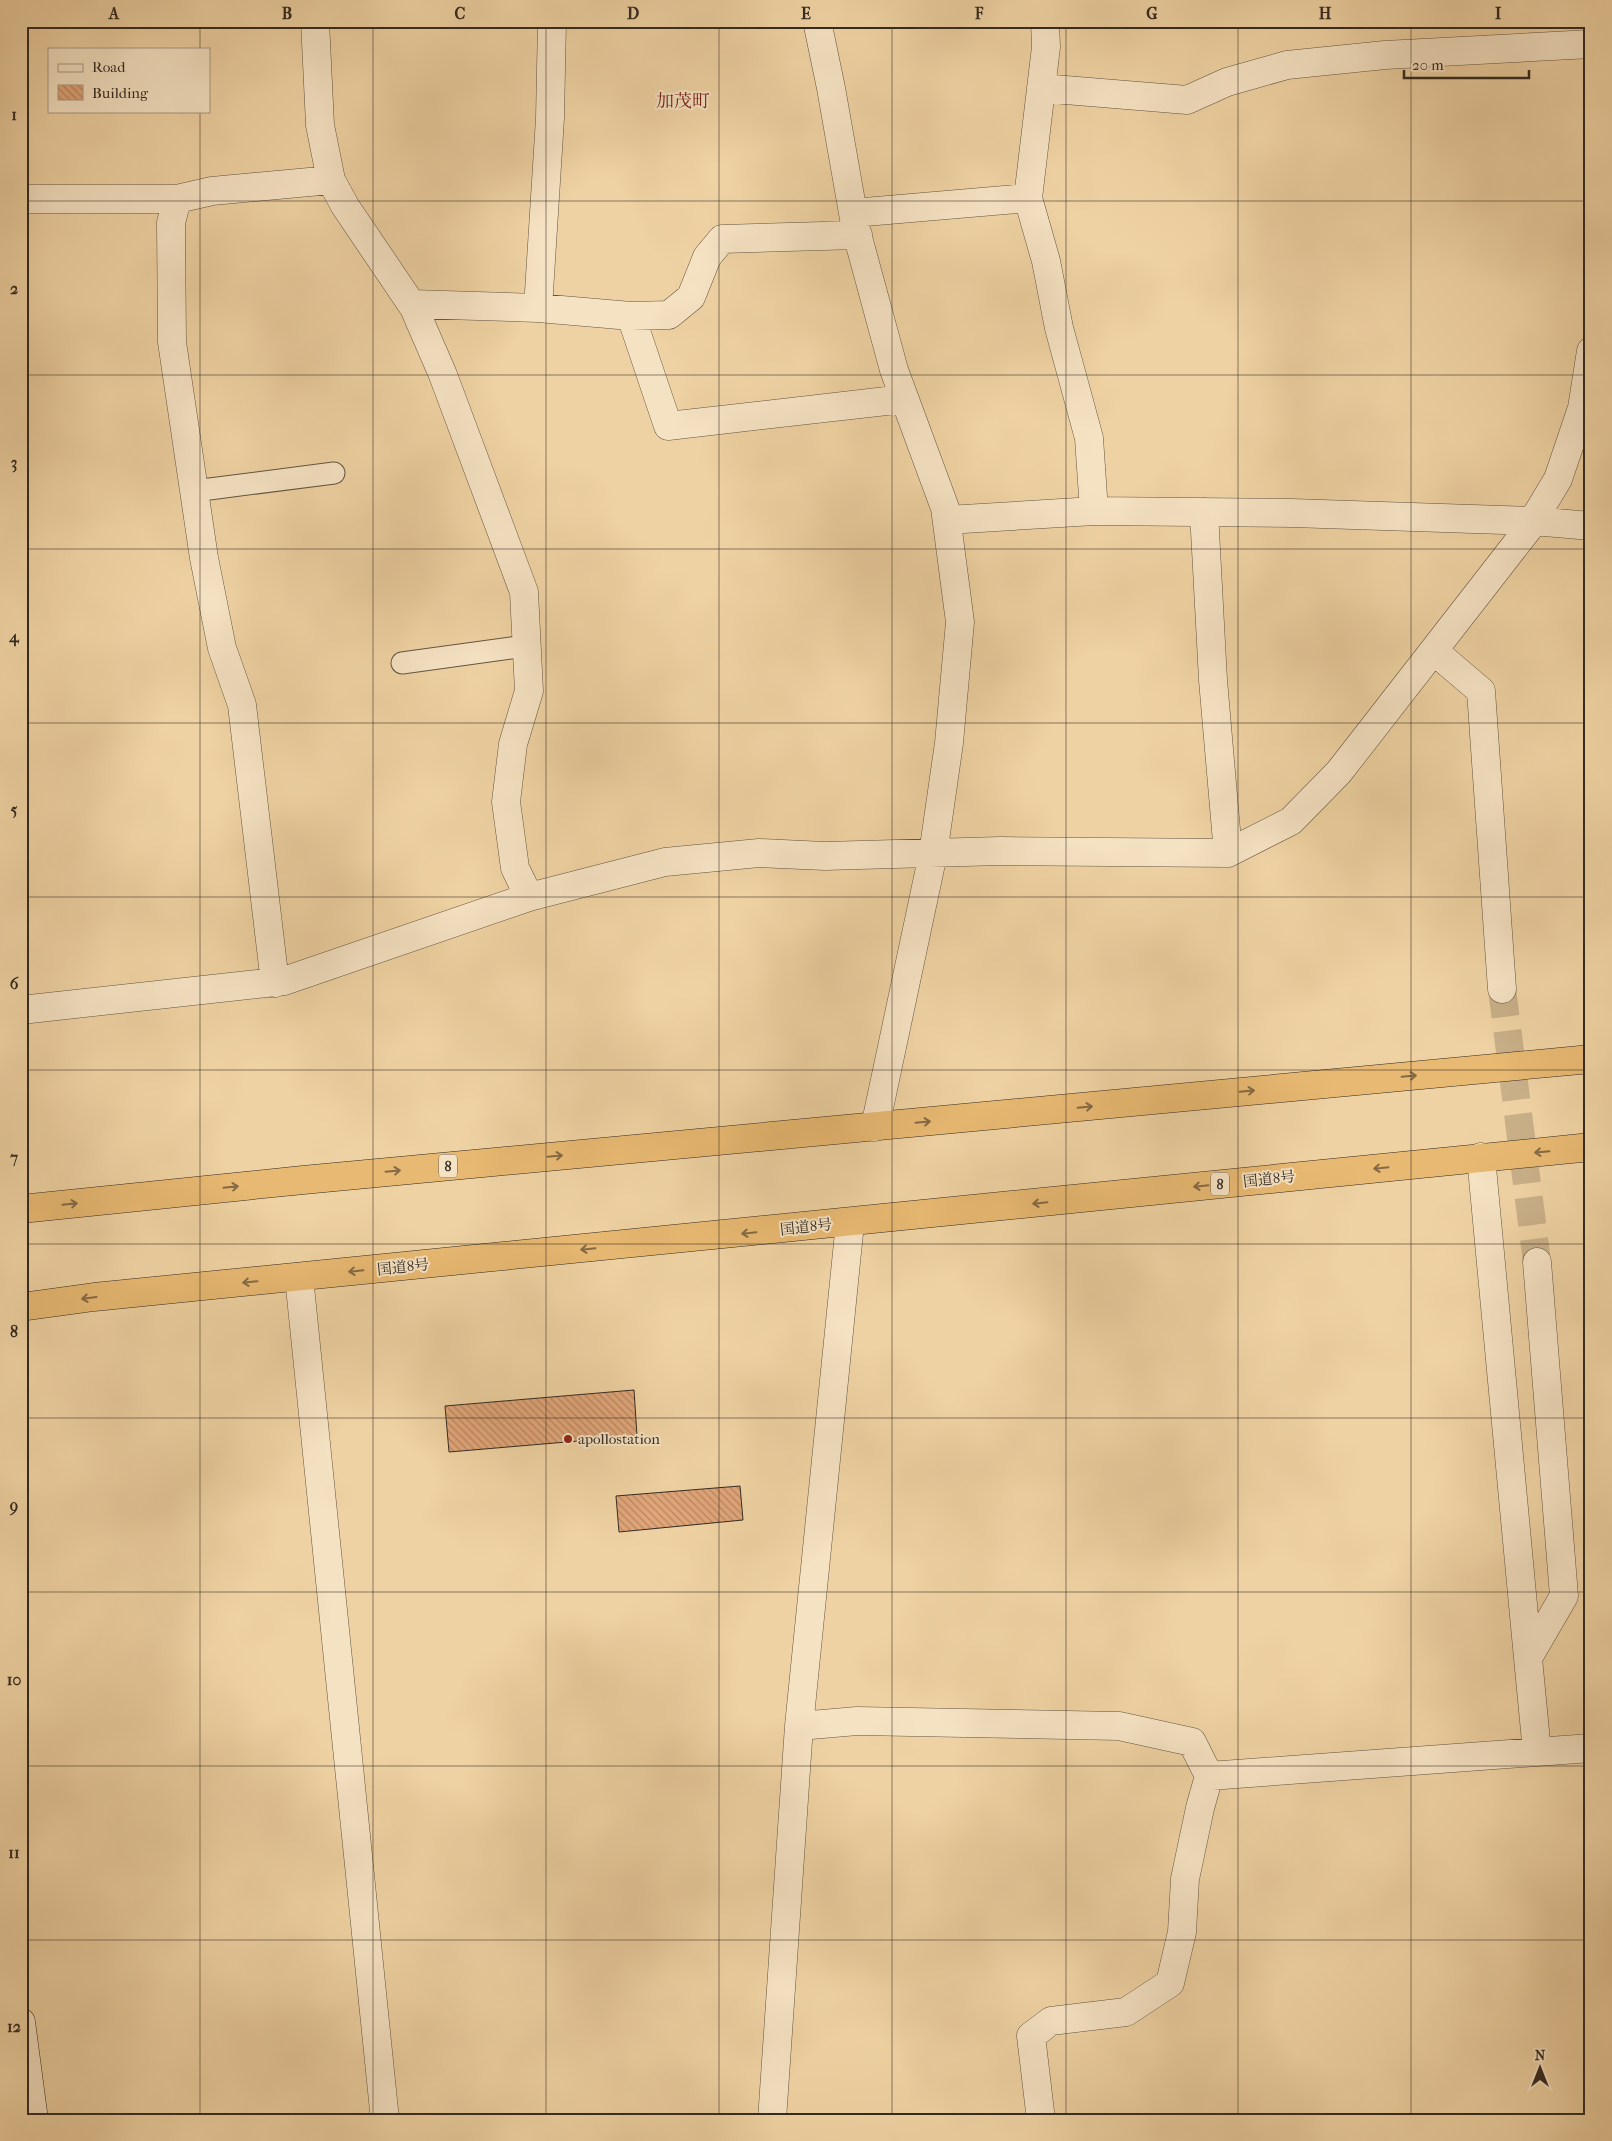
<svg xmlns="http://www.w3.org/2000/svg" width="1612" height="2141" viewBox="0 0 1612 2141" font-family="'IM FELL French Canon','Noto Serif JP',serif">
	<defs>
		<pattern id="building-back-hatch" width="6" height="6" patternUnits="userSpaceOnUse" patternTransform="scale(1.25)"><rect width="6" height="6" fill="#e1a679"/><path d="M-1 5l2 2M0 0l6 6M5-1l2 2" fill="none" stroke="#b78763"/></pattern>
	</defs>
	<rect width="100%" height="100%" fill="#efd2a3"/>
	<filter id="stains"><feTurbulence type="fractalNoise" baseFrequency=".004" numOctaves="4"/><feColorMatrix values="0 0 0 0 .2 0 0 0 0 .09 0 0 0 0 .02 0 0 0 .5 -.17"/></filter>
	<radialGradient id="worn" r=".72"><stop offset=".6" stop-color="#630" stop-opacity="0"/><stop offset="1" stop-color="#630" stop-opacity=".3"/></radialGradient>
	<path fill="url(#building-back-hatch)" stroke="#332a21" d="M634 1390 637 1436 449 1452 445 1406Z
		M740 1486 743 1520 619 1532 616 1496Z"/>
	<g fill="none" stroke-linecap="round" stroke-linejoin="round">
		<path stroke="#c9b089" stroke-width="28" stroke-dasharray="28 14" stroke-linecap="butt" d="M1502 989 1537 1262"/>
		<g stroke="#625442" stroke-width="23">
			<path id="service" d="M194 491 334 473
				M402 663 526 646"/>
		</g>
		<g stroke="#625442" stroke-width="29">
			<path id="minor" d="M315 21 320 125 331 180 345 206 414 308 443 375 524 592 529 691 513 744 506 802 515 868 529 897
				M817 21 831 88 856 230 894 370 945 508 960 622 949 743 933 854 875 1127
				M1045 21 1046 47 1028 198 1046 261 1059 328 1089 438 1094 511
				M1041 88 1187 100 1227 82 1287 65 1385 55 1591 44
				M21 199H177
				M853 213 1028 198
				M412 304 538 308 631 316 669 315 691 297 707 257 722 239 858 235
				M538 308 550 118 552 21
				M631 316 668 426 904 399
				M1204 512 1213 680 1228 853
				M947 520 1094 511 1292 513 1533 521 1591 526
				M1434 651 1481 691 1502 989
				M275 983 242 705 222 648 204 558 172 342 171 223 177 199 212 191 331 180
				M21 1010 284 981 529 897 665 862 759 853 825 856 1000 851 1228 853 1291 821 1339 772 1528 529 1558 479 1582 408 1591 351
				M1481 1157 1528 1658
				M1537 1262 1564 1596 1528 1658 1537 1752
				M299 1277 385 2120
				M799 1726 857 1721 1119 1726 1192 1742 1209 1776 1200 1808 1185 1879 1182 1932 1170 1983 1126 2012 1051 2021 1031 2036 1041 2120
				M1209 1776 1591 1748
				M772 2120 799 1726 850 1223"/>
		</g>
		<g stroke="#332a21" stroke-width="29">
			<path id="secondary" d="M21 2022 34 2120"/>
		</g>
		<g stroke="#332a21" stroke-width="29">
			<path id="trunk" d="M21 1209 303 1180 1591 1059
				M21 1307 94 1297 1591 1147"/>
		</g>
		<use href="#service" stroke="#f5e2c3" stroke-width="21"/>
		<use href="#minor" stroke="#f5e2c3" stroke-width="28"/>
		<use href="#secondary" stroke="#f5e2c3" stroke-width="28"/>
		<use href="#trunk" stroke="#e8b972" stroke-width="28"/>
	</g>
	<defs><path id="oneway-shaft" d="M-6 0H5M1.5-3L5.5 0L1.5 3" fill="none" stroke-width="1.6" stroke-linecap="round" stroke-linejoin="round" transform="scale(1.25)"/></defs>
	<g stroke="#846a45">
		<use href="#oneway-shaft" transform="translate(1409 1076) rotate(-5)"/>
		<use href="#oneway-shaft" transform="translate(1247 1091) rotate(-5)"/>
		<use href="#oneway-shaft" transform="translate(1085 1107) rotate(-5)"/>
		<use href="#oneway-shaft" transform="translate(923 1122) rotate(-5)"/>
		<use href="#oneway-shaft" transform="translate(1542 1152) rotate(175)"/>
		<use href="#oneway-shaft" transform="translate(555 1156) rotate(-5)"/>
		<use href="#oneway-shaft" transform="translate(1381 1168) rotate(174)"/>
		<use href="#oneway-shaft" transform="translate(393 1171) rotate(-5)"/>
		<use href="#oneway-shaft" transform="translate(1201 1186) rotate(174)"/>
		<use href="#oneway-shaft" transform="translate(231 1187) rotate(-6)"/>
		<use href="#oneway-shaft" transform="translate(1040 1203) rotate(174)"/>
		<use href="#oneway-shaft" transform="translate(70 1204) rotate(-6)"/>
		<use href="#oneway-shaft" transform="translate(749 1233) rotate(174)"/>
		<use href="#oneway-shaft" transform="translate(588 1249) rotate(174)"/>
		<use href="#oneway-shaft" transform="translate(356 1271) rotate(174)"/>
		<use href="#oneway-shaft" transform="translate(250 1282) rotate(174)"/>
		<use href="#oneway-shaft" transform="translate(89 1298) rotate(173)"/>
	</g>
	<path fill="none" stroke="#332a21" stroke-width="1" stroke-opacity="0.55" d="M200 21V49M373 21V2120M546 21V2120M719 21V2120M892 21V2120M1066 21V2120M1238 21V2120M1411 21V2120M200 111V2120M21 201H1591M21 375H1591M21 549H1591M21 723H1591M21 897H1591M21 1070H1591M21 1244H1591M21 1418H1591M21 1592H1591M21 1766H1591M21 1940H1591"/>
	<circle fill="#8f2418" stroke="#f5e2c3" stroke-width="2" cx="568" cy="1439" r="5"/>
	<g text-anchor="middle" stroke-width="4" stroke-linejoin="round" paint-order="stroke">
		<g fill="#f5e2c3" stroke="#6d6152" stroke-width="1">
			<rect x="439" y="1154.5" width="18" height="23" rx="4"/>
			<rect x="1211" y="1172.5" width="18" height="23" rx="4"/>
		</g>
		<g font-size="14" font-weight="bold" fill="#332a21">
			<text x="448" y="1171">8</text>
			<text x="1220" y="1189">8</text>
		</g>
		<g font-size="15" fill="#332a21" stroke="#f5e2c3">
			<text transform="translate(1269 1179) rotate(-6)" y="5">国道8号</text>
			<text transform="translate(806 1227) rotate(-6)" y="5">国道8号</text>
			<text transform="translate(403 1267) rotate(-6)" y="5">国道8号</text>
		</g>
		<g font-size="15" fill="#332a21" stroke="#f5e2c3" text-anchor="start">
			<text x="578" y="1444">apollostation</text>
		</g>
		<g font-size="18" fill="#7a1f14" stroke="#f5e2c3">
			<text x="683" y="107">加茂町</text>
		</g>
	</g>
	<rect width="1612" height="2141" fill="none" stroke="#efd2a3" stroke-width="55"/>
	<rect x="48" y="48" width="162" height="65" fill="#f5e2c3" stroke="#a79882"/>
	<rect x="58" y="64" width="25" height="8" fill="#f5e2c3" stroke="#a79882"/>
	<text x="92" y="72" font-size="15" fill="#332a21">Road</text>
	<rect x="58" y="85" width="25" height="15" fill="url(#building-back-hatch)" stroke="#a79882"/>
	<text x="92" y="98" font-size="15" fill="#332a21">Building</text>
	<g transform="translate(1540 2068)" stroke="#f5e2c3" stroke-width="4" paint-order="stroke">
	<path d="M0-4L9 19L0 12L-9 19Z" fill="#332a21"/>
	<text y="-8" font-size="14" font-weight="bold" text-anchor="middle" fill="#332a21">N</text>
	</g>
	<path d="M1404 70v8h125v-8" fill="none" stroke="#332a21" stroke-width="2.5"/>
	<text x="1412" y="70" font-size="15" fill="#332a21" stroke="#f5e2c3" stroke-width="4" paint-order="stroke">20 m</text>
	<rect x="28" y="28" width="1556" height="2086" fill="none" stroke="#332a21" stroke-width="2"/>
	<g font-size="16" text-anchor="middle" font-weight="bold" fill="#332a21">
		<text x="114" y="19">A</text>
		<text x="287" y="19">B</text>
		<text x="460" y="19">C</text>
		<text x="633" y="19">D</text>
		<text x="806" y="19">E</text>
		<text x="979" y="19">F</text>
		<text x="1152" y="19">G</text>
		<text x="1325" y="19">H</text>
		<text x="1498" y="19">I</text>
		<text x="14" y="120">1</text>
		<text x="14" y="294">2</text>
		<text x="14" y="468">3</text>
		<text x="14" y="642">4</text>
		<text x="14" y="815">5</text>
		<text x="14" y="989">6</text>
		<text x="14" y="1163">7</text>
		<text x="14" y="1337">8</text>
		<text x="14" y="1511">9</text>
		<text x="14" y="1685">10</text>
		<text x="14" y="1858">11</text>
		<text x="14" y="2032">12</text>
	</g>
	<rect width="100%" height="100%" filter="url(#stains)"/>
	<rect width="100%" height="100%" fill="url(#worn)"/>
</svg>
